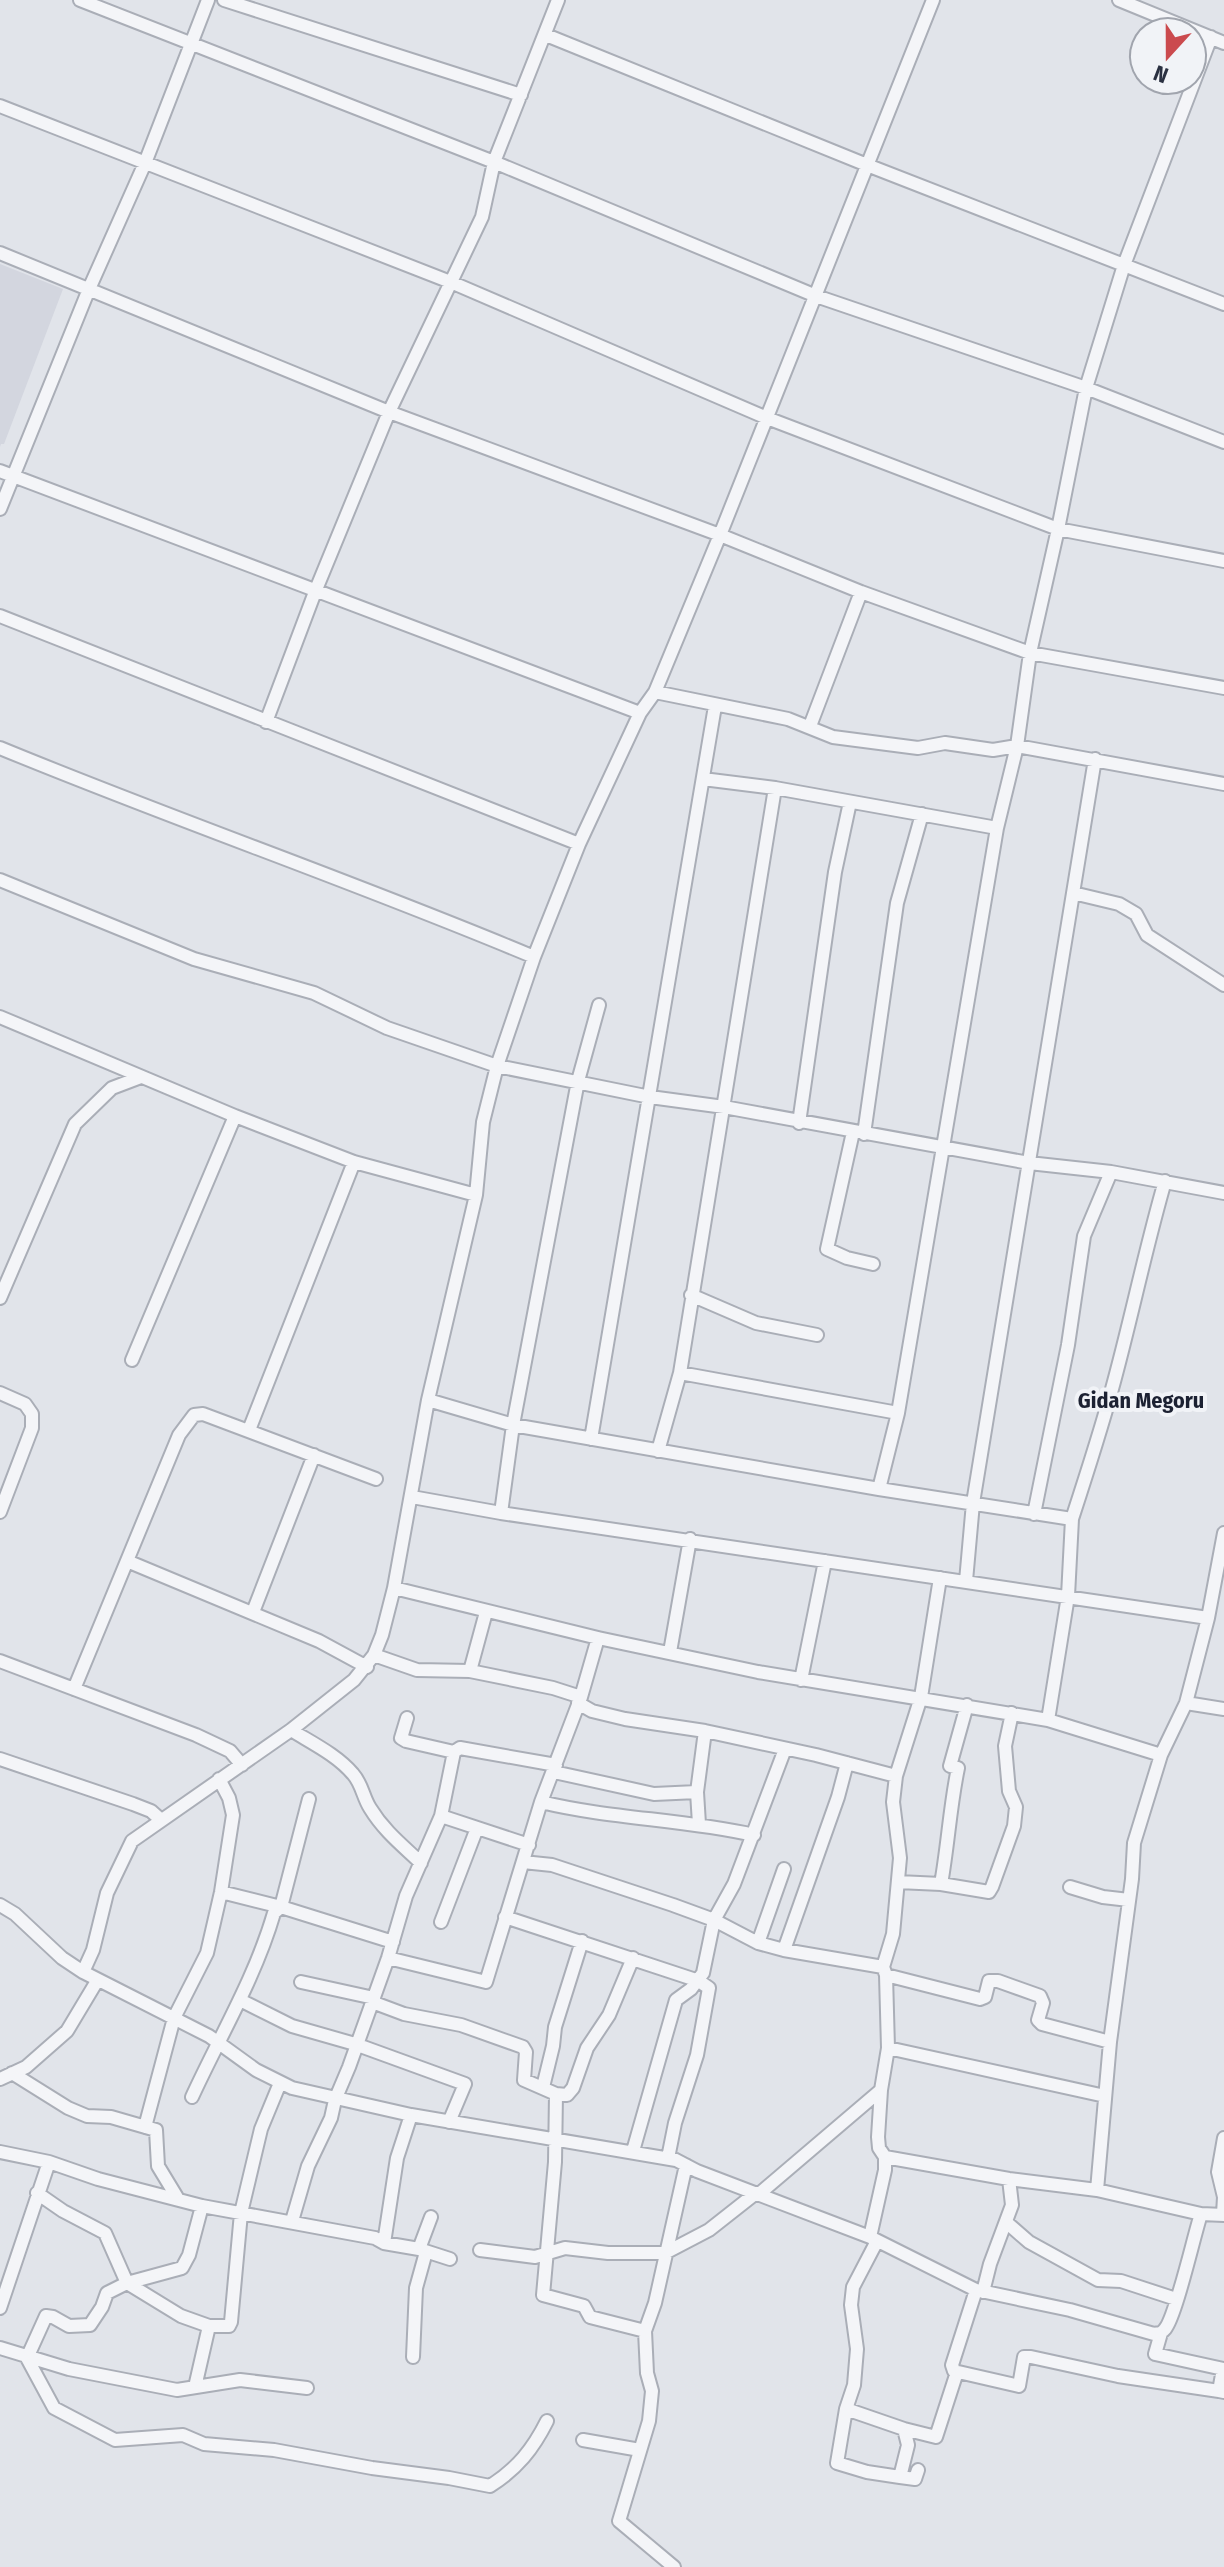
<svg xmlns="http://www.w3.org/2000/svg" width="1224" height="2567" viewBox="0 0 1224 2567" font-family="'Fira Sans Condensed',sans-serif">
	<rect width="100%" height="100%" fill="#e1e4ea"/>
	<path fill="#d3d6df" d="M0 264 63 289 4 444H1L0 447Z"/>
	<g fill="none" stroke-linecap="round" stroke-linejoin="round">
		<g stroke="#aaaeb7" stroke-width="16">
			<path id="street" d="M80 0 494 162 816 296 1086 388 1224 442
				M224 0 521 95
				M1119 0 1224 43
				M546 35 867 165 1224 304
				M0 106 453 283 767 418 1058 529 1224 561
				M0 253 389 412 720 535 861 592 1030 653 1224 688
				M0 471 640 713
				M0 509 89 289 145 163 208 0
				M0 616 579 844
				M655 692 788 719 833 737 918 748 945 743 993 750 1017 746 1224 784
				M266 722 315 592 389 412 482 217 494 162 558 0
				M810 726 861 592
				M0 748C177 821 358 883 534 957
				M703 779 775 788 997 828
				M0 880 194 959 314 993 387 1028 497 1066 650 1097 724 1107 1029 1163 1111 1172 1224 1193
				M1073 893 1119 904 1136 914 1147 935 1224 985
				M0 1017 235 1116 354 1162 476 1195
				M799 1123 835 872 850 802
				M853 1132 827 1249 847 1258 873 1264
				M864 1134 897 903 922 814
				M691 1295 756 1323 817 1335
				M0 1298 75 1124 112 1088 141 1077
				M132 1360 235 1116
				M680 1373 898 1413
				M0 1393 25 1404 32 1414V1428L0 1512
				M428 1400 513 1425 879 1489 1072 1519C1086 1476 1100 1433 1112 1389 1131 1320 1145 1250 1165 1181
				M249 1430 354 1162
				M591 1439 715 706
				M658 1451 680 1373 775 788
				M879 1489 898 1413 997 828 1017 746 1030 653 1058 529 1086 388 1124 265 1211 37
				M412 1497 501 1513 1208 1618
				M501 1513 513 1425 578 1081 599 1005
				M1034 1514 1068 1345 1084 1236 1111 1172
				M1224 1533 1208 1618 1186 1703 1161 1755 1134 1843 1132 1879 1110 2042 1097 2190 1201 2214 1224 2215
				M127 1561 319 1641 367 1667
				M966 1581 973 1503 1095 759
				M394 1588 598 1638 758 1672 1048 1720 1161 1755
				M253 1612 314 1455
				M670 1652 690 1539
				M374 1655 417 1670 470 1671 553 1688 581 1697
				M0 1661 196 1735 230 1751 242 1765
				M470 1671 486 1612
				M801 1680 825 1561
				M74 1689 179 1435 194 1415 203 1414 376 1479
				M578 1703 592 1711 625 1719 705 1731 816 1755 896 1776
				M1186 1703 1224 1709
				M407 1718 401 1738 406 1741 454 1752 460 1748 556 1765
				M1048 1720 1068 1596 1072 1519
				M291 1730C312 1743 337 1755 353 1774 362 1784 363 1797 370 1808 384 1831 402 1845 421 1863
				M0 1759 133 1804 151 1811 161 1820
				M554 1772 654 1794 697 1792
				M541 1802C611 1819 683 1819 754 1835
				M441 1816 529 1845
				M699 1824 697 1792 705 1731
				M523 1862 552 1865 673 1905 714 1920 758 1943 784 1950 883 1967
				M898 1882 941 1884 989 1892 992 1887 1014 1826 1016 1807 1009 1791 1005 1746 1012 1713
				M941 1884C948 1845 950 1806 958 1768L950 1766 967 1705
				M1070 1887 1103 1897 1129 1900
				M221 1892 281 1907 393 1942
				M0 1905 15 1914 62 1958 83 1972 209 2036 256 2070 292 2088 411 2115 676 2160 697 2171 870 2237 976 2290 1070 2310 1154 2334C1159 2333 1161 2334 1165 2329 1176 2316 1194 2235 1201 2214
				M505 1917 699 1981 709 1988 697 2055 675 2123 668 2158
				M441 1922 477 1828
				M758 1943 784 1869
				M784 1950 838 1797 847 1763
				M388 1958 486 1982 541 1802 581 1697 598 1638
				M83 1972 93 1950 107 1893 132 1841 291 1730 354 1680 374 1655 382 1635 394 1588 428 1400 476 1195 483 1122 497 1066 534 957 579 844 640 713 655 692 720 535 933 0
				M886 1975 980 1999 985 1997 989 1981H998L1040 1996 1043 2003 1038 2020 1042 2024 1110 2042
				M301 1982 374 1998
				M240 2000 292 2026 355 2044 465 2084 449 2122
				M372 2002 404 2014 461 2025 523 2047 526 2052 524 2080 556 2094 567 2095 573 2088 587 2048 609 2015 633 1958
				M888 2048 1105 2096
				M12 2073 68 2108 87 2116 111 2117 156 2130 158 2166 178 2199
				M0 2079 26 2067 67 2031 97 1981
				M543 2087 553 2046 555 2027 582 1941
				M556 2094 555 2162 543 2295 584 2306 590 2317 645 2331
				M192 2097C220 2036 255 1978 274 1913L281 1907 309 1799
				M145 2127 174 2018 207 1953 221 1892 233 1815 229 1798 219 1779
				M633 2151 676 2000 691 1989 703 1973 714 1920 734 1884 785 1749
				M0 2152 49 2162 98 2179 202 2206 375 2238 384 2243 419 2249 450 2259
				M885 2157 1009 2179 1097 2190
				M37 2193 63 2211 105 2233 127 2283 181 2316 209 2326
				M759 2194 881 2090
				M202 2206 189 2255 182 2268 127 2283 107 2293 102 2307 90 2325 69 2326 53 2317 46 2316 27 2358 54 2408 115 2440 183 2435 204 2444 274 2450 372 2468 449 2478 490 2486C517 2469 533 2449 547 2421
				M1223 2214 1224 2197 1218 2172 1224 2138
				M292 2221 308 2166 331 2118 335 2100 349 2067 388 1958 406 1896 441 1816 454 1752
				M1006 2222 1029 2242 1098 2280 1121 2281 1176 2299
				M870 2237 885 2170V2157L879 2148 878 2137 881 2090 888 2048 886 1975 883 1967 893 1934 900 1858 893 1802 896 1776 921 1697 940 1578
				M384 2243 397 2158 411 2115
				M419 2249 431 2217
				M480 2250 535 2257 565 2248 608 2253H665L709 2230 756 2193
				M976 2290 952 2365 954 2371 1019 2386 1024 2357H1031L1118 2376 1219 2391
				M983 2292 990 2264 1012 2205 1009 2179
				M0 2308 49 2162
				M1161 2333 1155 2354 1223 2369 1219 2391 1224 2392
				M0 2348 69 2369 177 2390 240 2380 307 2388
				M413 2357 416 2288 426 2252
				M195 2387 209 2326H229L231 2322 241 2213 261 2129 280 2083
				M846 2409 854 2385 857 2349 851 2305 853 2287 877 2241
				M904 2429 908 2445 900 2477 915 2479 918 2470
				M583 2440 640 2450
				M900 2477 867 2472 837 2463 846 2409 904 2429 936 2437 957 2372
				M674 2567 619 2521 649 2421 652 2391 647 2373 645 2331 655 2303 686 2165"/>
		</g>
		<use href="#street" stroke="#f4f5f8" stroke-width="12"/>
	</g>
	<g text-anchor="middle" stroke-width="8" stroke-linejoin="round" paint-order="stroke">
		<g font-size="22" font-weight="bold" fill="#1c2132" stroke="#f1f3f7">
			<text x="1141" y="1408">Gidan Megoru</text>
		</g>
	</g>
	<g transform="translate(1168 56) rotate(201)"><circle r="38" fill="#f1f3f7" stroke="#a1a5ae" stroke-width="2"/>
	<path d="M0-6L14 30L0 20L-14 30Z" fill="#cb4a4e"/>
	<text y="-12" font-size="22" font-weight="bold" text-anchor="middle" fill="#2a3041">N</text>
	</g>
</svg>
